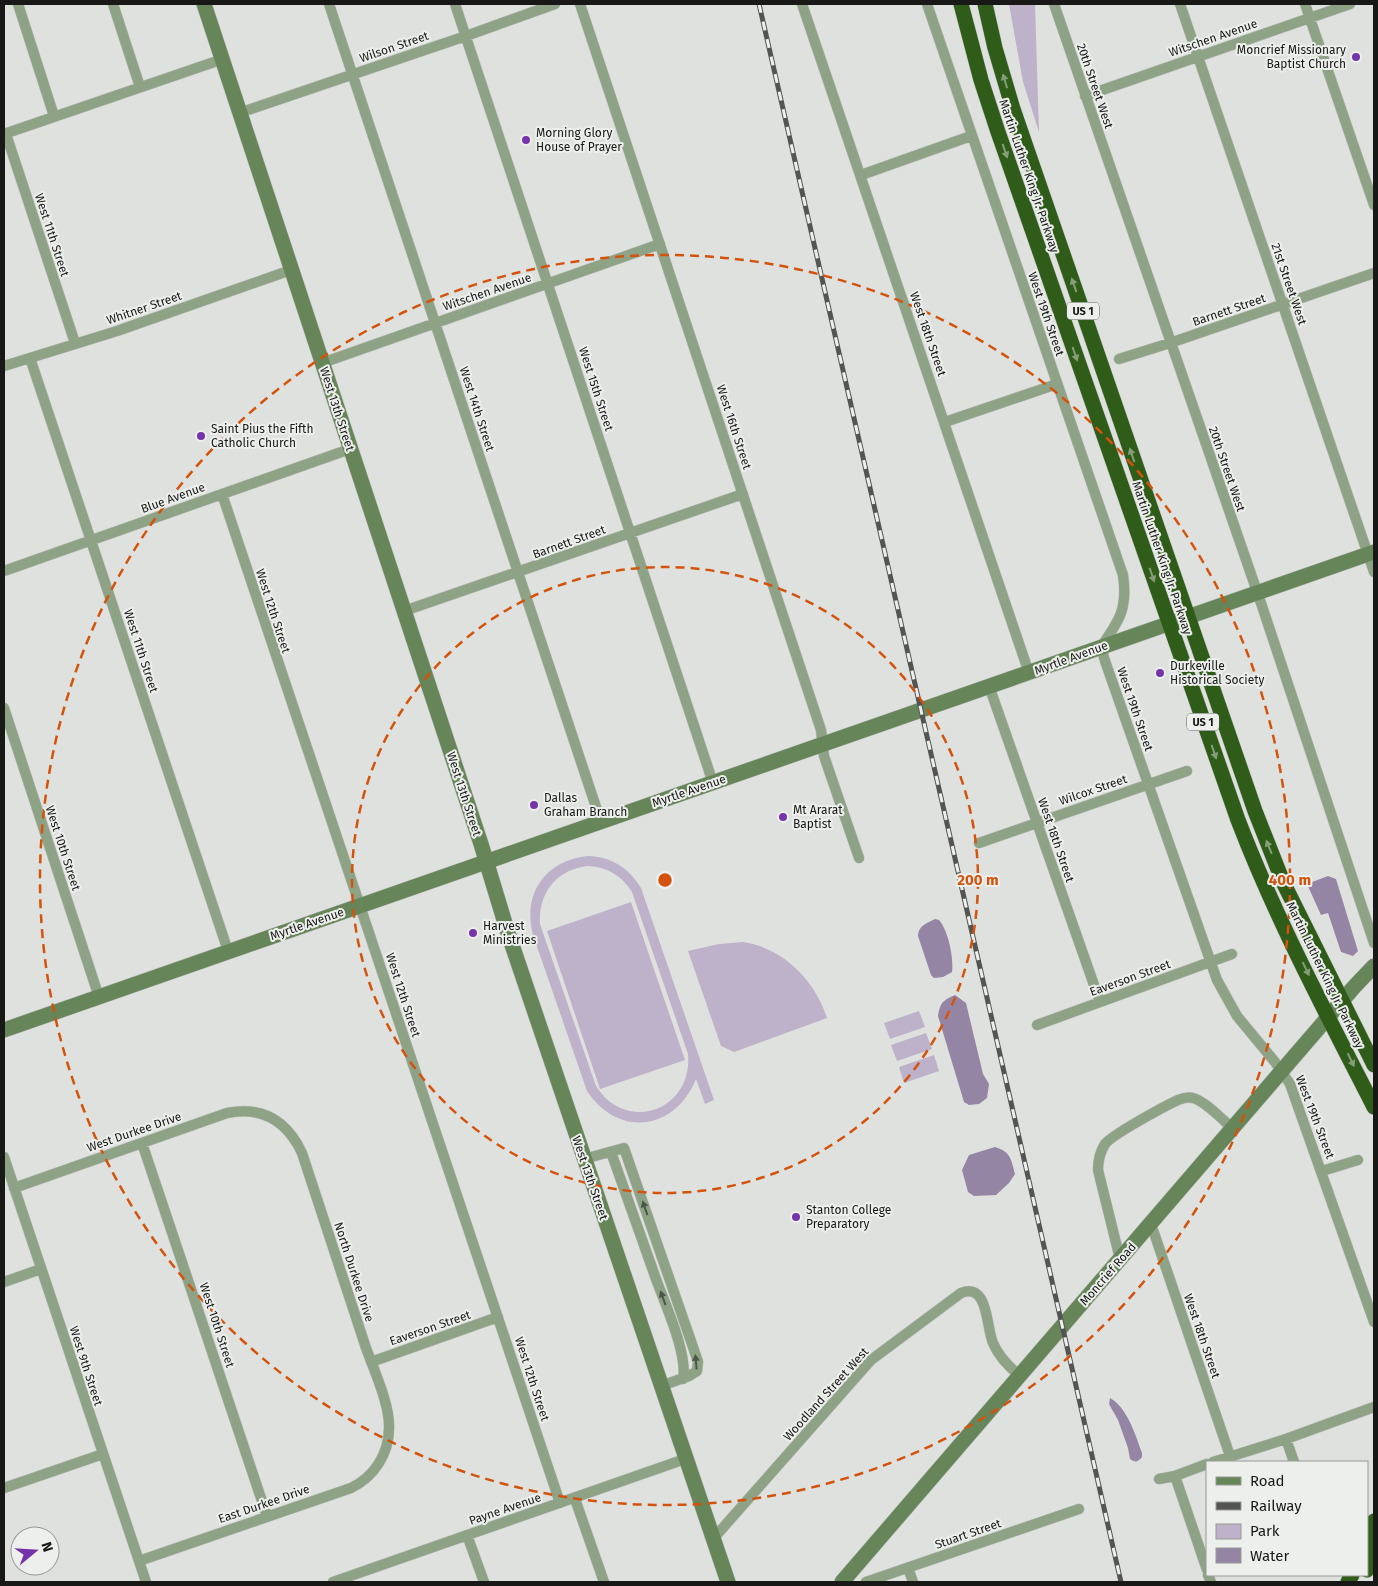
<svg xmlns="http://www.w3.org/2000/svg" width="1378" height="1586" viewBox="0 0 1378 1586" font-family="'Fira Sans',sans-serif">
	<rect width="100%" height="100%" fill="#dfe1de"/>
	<path fill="#bdb2ca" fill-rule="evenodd" d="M1009 4H1035L1039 132 1023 82Z
		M588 856C612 857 629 868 641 888L714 1100 705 1104 696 1079C675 1131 618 1138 587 1091L533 935C522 893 546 860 588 856ZM588 866C608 867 622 876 632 892L688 1054C693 1111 626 1134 596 1086L540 924C538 893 557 869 588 866Z
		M631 902 685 1060 600 1089 547 931Z
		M743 942C783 948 815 980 827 1018L734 1052 721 1046 688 951 719 944Z
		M919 1011 925 1027 890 1039 884 1023Z
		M926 1033 932 1049 897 1061 891 1045Z
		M934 1055 939 1071 904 1083 899 1067Z"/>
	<path fill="#9485a5" d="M1328 876 1336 879 1358 951 1353 956 1341 952 1328 913 1321 915 1307 884Z
		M935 919 939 920C948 930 954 958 952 972L943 977 934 978 931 975 918 936C918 926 927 923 935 919Z
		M955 995 966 1003 983 1074 989 1084 987 1098 979 1104 969 1105 964 1102 938 1016C940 1003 943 1000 955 995Z
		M995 1147C1011 1152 1011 1159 1015 1174L1009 1183 996 1195 974 1196 968 1192 962 1170 969 1155Z
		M1110 1398C1127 1407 1136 1436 1142 1453V1457C1138 1462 1135 1463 1130 1459L1128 1448 1118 1420 1109 1404Z"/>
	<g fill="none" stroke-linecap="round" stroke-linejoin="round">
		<g stroke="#bbbdba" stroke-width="11">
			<path id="street" d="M18 4 54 116
				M113 4 140 87
				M329 4 601 822
				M455 4 713 783
				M580 4 821 730 824 756 859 858
				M802 4 1029 673
				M927 4 1123 575C1128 609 1119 621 1101 647L1105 661 1217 980 1237 1016 1275 1062 1290 1084 1374 1322
				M1054 4 1262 606 1374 943
				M1180 4 1374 572
				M1305 4 1374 205
				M1085 96 1350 4
				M239 113 466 36 555 4
				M4 134 223 59
				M6 134 75 343
				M861 175 971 136
				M30 358 228 951
				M1119 359 1170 343 1374 273
				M322 363 660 244
				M4 366 117 331 291 270
				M945 422 1057 384
				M222 494 560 1503
				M4 571 350 449
				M404 611 743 494
				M989 686 1100 1002
				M4 708 99 997
				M979 843 1187 771
				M1037 1025 1232 954
				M142 1143 267 1516
				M611 1152C626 1194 641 1237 656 1279 665 1304 688 1354 683 1379
				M4 1157 146 1582
				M584 1159 624 1148 693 1347 698 1362 697 1371 689 1376 661 1386
				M1322 1171 1358 1160
				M14 1188 227 1113C263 1106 287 1121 302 1153 323 1218 345 1283 366 1348 374 1370 390 1405 389 1428 389 1454 374 1477 351 1488L139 1561
				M1151 1224 1230 1456
				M1120 1259 1098 1170C1098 1161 1100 1152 1105 1144 1113 1134 1165 1106 1178 1100 1183 1098 1188 1097 1193 1098 1205 1101 1223 1120 1233 1129
				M4 1282 41 1269
				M371 1362 498 1317
				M1286 1439 1294 1462
				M1213 1462 1286 1439 1374 1407
				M1175 1476 1207 1570
				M1159 1479 1175 1476 1207 1464
				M4 1488 103 1454
				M575 1499 604 1582
				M467 1535 484 1582
				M713 1539 871 1360 961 1293C989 1282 986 1328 993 1343 999 1357 1009 1367 1020 1376
				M908 1568 913 1582
				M1208 1575 1211 1582
				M333 1582 685 1459
				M866 1582 1079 1509"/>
		</g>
		<g stroke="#bbbdba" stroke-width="16">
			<path id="secondary" d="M204 4 481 844 508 933 728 1582
				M4 1030 1374 552
				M842 1582 1354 987 1374 966"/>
		</g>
		<g stroke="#bbbdba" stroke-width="16">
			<path id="highway" d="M961 4 981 80 997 129 1238 820C1276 919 1326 1013 1374 1107
				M985 4 995 48 1013 109 1255 811 1283 882 1374 1065
				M1367 1539 1374 1521
				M1367 1570 1374 1549
				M1348 1582 1352 1575"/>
		</g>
		<use href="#street" stroke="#8ea386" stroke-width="10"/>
		<use href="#secondary" stroke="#668559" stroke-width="15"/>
		<use href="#highway" stroke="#2f5c19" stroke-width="15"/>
		<g stroke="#545553" stroke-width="5">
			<path id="rail" d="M759 4 1121 1582"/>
		</g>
		<use href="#rail" stroke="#ecefeb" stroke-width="3" stroke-dasharray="9" stroke-linecap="butt"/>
	</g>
	<defs><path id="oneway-solid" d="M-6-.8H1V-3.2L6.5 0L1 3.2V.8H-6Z" transform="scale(1.25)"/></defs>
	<g fill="#849e78">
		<use href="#oneway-solid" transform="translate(1005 81) rotate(-106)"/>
		<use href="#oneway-solid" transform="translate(1005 151) rotate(71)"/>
		<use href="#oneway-solid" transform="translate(1074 285) rotate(-109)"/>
		<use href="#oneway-solid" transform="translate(1075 354) rotate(71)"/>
		<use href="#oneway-solid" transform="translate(1132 455) rotate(-109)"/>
		<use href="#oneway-solid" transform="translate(1152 575) rotate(71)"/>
		<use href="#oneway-solid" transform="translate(1214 752) rotate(71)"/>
		<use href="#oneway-solid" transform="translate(1269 847) rotate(-112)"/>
		<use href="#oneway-solid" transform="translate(1306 969) rotate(64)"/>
		<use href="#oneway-solid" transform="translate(1351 1060) rotate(64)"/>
	</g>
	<g fill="#4d5749">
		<use href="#oneway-solid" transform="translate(645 1208) rotate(-109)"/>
		<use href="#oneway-solid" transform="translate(663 1298) rotate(-110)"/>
		<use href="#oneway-solid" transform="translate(696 1362) rotate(-95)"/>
	</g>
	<g fill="none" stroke="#d3530d" stroke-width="2.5" stroke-dasharray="9 6">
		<circle cx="665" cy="880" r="313"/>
		<circle cx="665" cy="880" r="625"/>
	</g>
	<g fill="#7534a9" stroke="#ecefeb" stroke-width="2">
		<circle cx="1356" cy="57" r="5"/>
		<circle cx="526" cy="140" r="5"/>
		<circle cx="201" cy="436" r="5"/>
		<circle cx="1160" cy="673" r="5"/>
		<circle cx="534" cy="805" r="5"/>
		<circle cx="783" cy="817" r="5"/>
		<circle cx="473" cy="933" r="5"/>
		<circle cx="796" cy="1217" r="5"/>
	</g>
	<g text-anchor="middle" stroke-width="4" stroke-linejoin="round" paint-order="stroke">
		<g fill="#ecefeb" stroke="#585957" stroke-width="1">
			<rect x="1067" y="302.5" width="32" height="17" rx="4"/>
			<rect x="1187" y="713.5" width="32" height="17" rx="4"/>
		</g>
		<g font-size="11" font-weight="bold" fill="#181917">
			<text x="1083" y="315">US 1</text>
			<text x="1203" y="726">US 1</text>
		</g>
		<g font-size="12" fill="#181917" stroke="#ecefeb">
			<text transform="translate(1213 38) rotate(-19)" y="4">Witschen Avenue</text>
			<text transform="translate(394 47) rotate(-19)" y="4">Wilson Street</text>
			<text transform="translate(1095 86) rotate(71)" y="4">20th Street West</text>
			<text transform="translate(1029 176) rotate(71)" y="4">Martin Luther King Jr. Parkway</text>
			<text transform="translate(52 235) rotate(72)" y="4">West 11th Street</text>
			<text transform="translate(1289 284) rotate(71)" y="4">21st Street West</text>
			<text transform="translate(487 292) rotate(-19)" y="4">Witschen Avenue</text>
			<text transform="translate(144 308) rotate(-19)" y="4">Whitner Street</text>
			<text transform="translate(1229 310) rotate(-19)" y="4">Barnett Street</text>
			<text transform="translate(1046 314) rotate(71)" y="4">West 19th Street</text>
			<text transform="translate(928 334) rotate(71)" y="4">West 18th Street</text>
			<text transform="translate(596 389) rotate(72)" y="4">West 15th Street</text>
			<text transform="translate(337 409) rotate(72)" y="4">West 13th Street</text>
			<text transform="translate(477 409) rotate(72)" y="4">West 14th Street</text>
			<text transform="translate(734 427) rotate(72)" y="4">West 16th Street</text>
			<text transform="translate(1227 469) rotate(71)" y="4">20th Street West</text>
			<text transform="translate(173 498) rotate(-20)" y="4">Blue Avenue</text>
			<text transform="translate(569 542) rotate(-20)" y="4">Barnett Street</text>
			<text transform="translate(1162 558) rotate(71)" y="4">Martin Luther King Jr. Parkway</text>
			<text transform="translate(273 611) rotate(72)" y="4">West 12th Street</text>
			<text transform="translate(141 651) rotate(72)" y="4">West 11th Street</text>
			<text transform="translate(1071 658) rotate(-20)" y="4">Myrtle Avenue</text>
			<text transform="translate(1135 709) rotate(71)" y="4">West 19th Street</text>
			<text transform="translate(1093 790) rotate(-19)" y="4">Wilcox Street</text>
			<text transform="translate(689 791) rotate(-19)" y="4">Myrtle Avenue</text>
			<text transform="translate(464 794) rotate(72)" y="4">West 13th Street</text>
			<text transform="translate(1056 840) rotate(71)" y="4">West 18th Street</text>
			<text transform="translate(63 848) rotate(72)" y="4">West 10th Street</text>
			<text transform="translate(307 924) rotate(-19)" y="4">Myrtle Avenue</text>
			<text transform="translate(1325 975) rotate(64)" y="4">Martin Luther King Jr. Parkway</text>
			<text transform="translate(1130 978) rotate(-20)" y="4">Eaverson Street</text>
			<text transform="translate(403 995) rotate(72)" y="4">West 12th Street</text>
			<text transform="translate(1315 1117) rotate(69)" y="4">West 19th Street</text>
			<text transform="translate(134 1132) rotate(-19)" y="4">West Durkee Drive</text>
			<text transform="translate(590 1178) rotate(71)" y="4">West 13th Street</text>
			<text transform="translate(354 1272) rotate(72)" y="4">North Durkee Drive</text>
			<text transform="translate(1108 1274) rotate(-49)" y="4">Moncrief Road</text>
			<text transform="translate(217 1325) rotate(72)" y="4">West 10th Street</text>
			<text transform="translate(430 1328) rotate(-19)" y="4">Eaverson Street</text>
			<text transform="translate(1202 1336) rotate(71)" y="4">West 18th Street</text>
			<text transform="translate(86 1366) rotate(72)" y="4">West 9th Street</text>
			<text transform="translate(532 1379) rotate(72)" y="4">West 12th Street</text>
			<text transform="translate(826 1394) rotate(-48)" y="4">Woodland Street West</text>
			<text transform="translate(264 1504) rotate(-19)" y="4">East Durkee Drive</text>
			<text transform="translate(505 1509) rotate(-19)" y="4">Payne Avenue</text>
			<text transform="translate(968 1534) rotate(-19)" y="4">Stuart Street</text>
		</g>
		<g font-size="12" fill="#181917" stroke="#ecefeb" text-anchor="start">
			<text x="1346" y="54" text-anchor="end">Moncrief Missionary<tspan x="1346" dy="14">Baptist Church</tspan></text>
			<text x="536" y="137">Morning Glory<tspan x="536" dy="14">House of Prayer</tspan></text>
			<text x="211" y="433">Saint Pius the Fifth<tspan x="211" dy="14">Catholic Church</tspan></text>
			<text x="1170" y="670">Durkeville<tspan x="1170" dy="14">Historical Society</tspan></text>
			<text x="544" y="802">Dallas<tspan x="544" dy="14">Graham Branch</tspan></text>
			<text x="793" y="814">Mt Ararat<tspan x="793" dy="14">Baptist</tspan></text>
			<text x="483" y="930">Harvest<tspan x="483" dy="14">Ministries</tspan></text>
			<text x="806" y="1214">Stanton College<tspan x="806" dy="14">Preparatory</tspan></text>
		</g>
	</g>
	<circle cx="665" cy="880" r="8" fill="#d3530d" stroke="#ecefeb" stroke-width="2.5"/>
	<g font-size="15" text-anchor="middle" font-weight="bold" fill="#d3530d" stroke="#ecefeb" stroke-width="4" stroke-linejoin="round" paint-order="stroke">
		<text x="978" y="885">200 m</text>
		<text x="1290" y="885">400 m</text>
	</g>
	<rect width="1378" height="1586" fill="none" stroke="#181917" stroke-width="10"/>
	<rect x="1206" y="1461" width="162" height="115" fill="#ecefeb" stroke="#979996"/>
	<rect x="1216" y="1477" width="25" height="8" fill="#668559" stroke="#979996"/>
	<text x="1250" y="1486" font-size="15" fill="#181917">Road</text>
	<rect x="1216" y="1502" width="25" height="8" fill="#545553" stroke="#979996"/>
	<text x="1250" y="1511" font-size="15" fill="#181917">Railway</text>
	<rect x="1216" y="1524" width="25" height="15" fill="#bdb2ca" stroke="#979996"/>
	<text x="1250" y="1536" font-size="15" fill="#181917">Park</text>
	<rect x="1216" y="1548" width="25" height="15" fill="#9485a5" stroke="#979996"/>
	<text x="1250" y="1561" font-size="15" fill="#181917">Water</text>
	<g transform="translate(35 1551) rotate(72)"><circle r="24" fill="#ecefeb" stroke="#979996"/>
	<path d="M0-4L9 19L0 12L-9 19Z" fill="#7534a9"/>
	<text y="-8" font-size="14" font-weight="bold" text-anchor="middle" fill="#181917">N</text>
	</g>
</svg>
